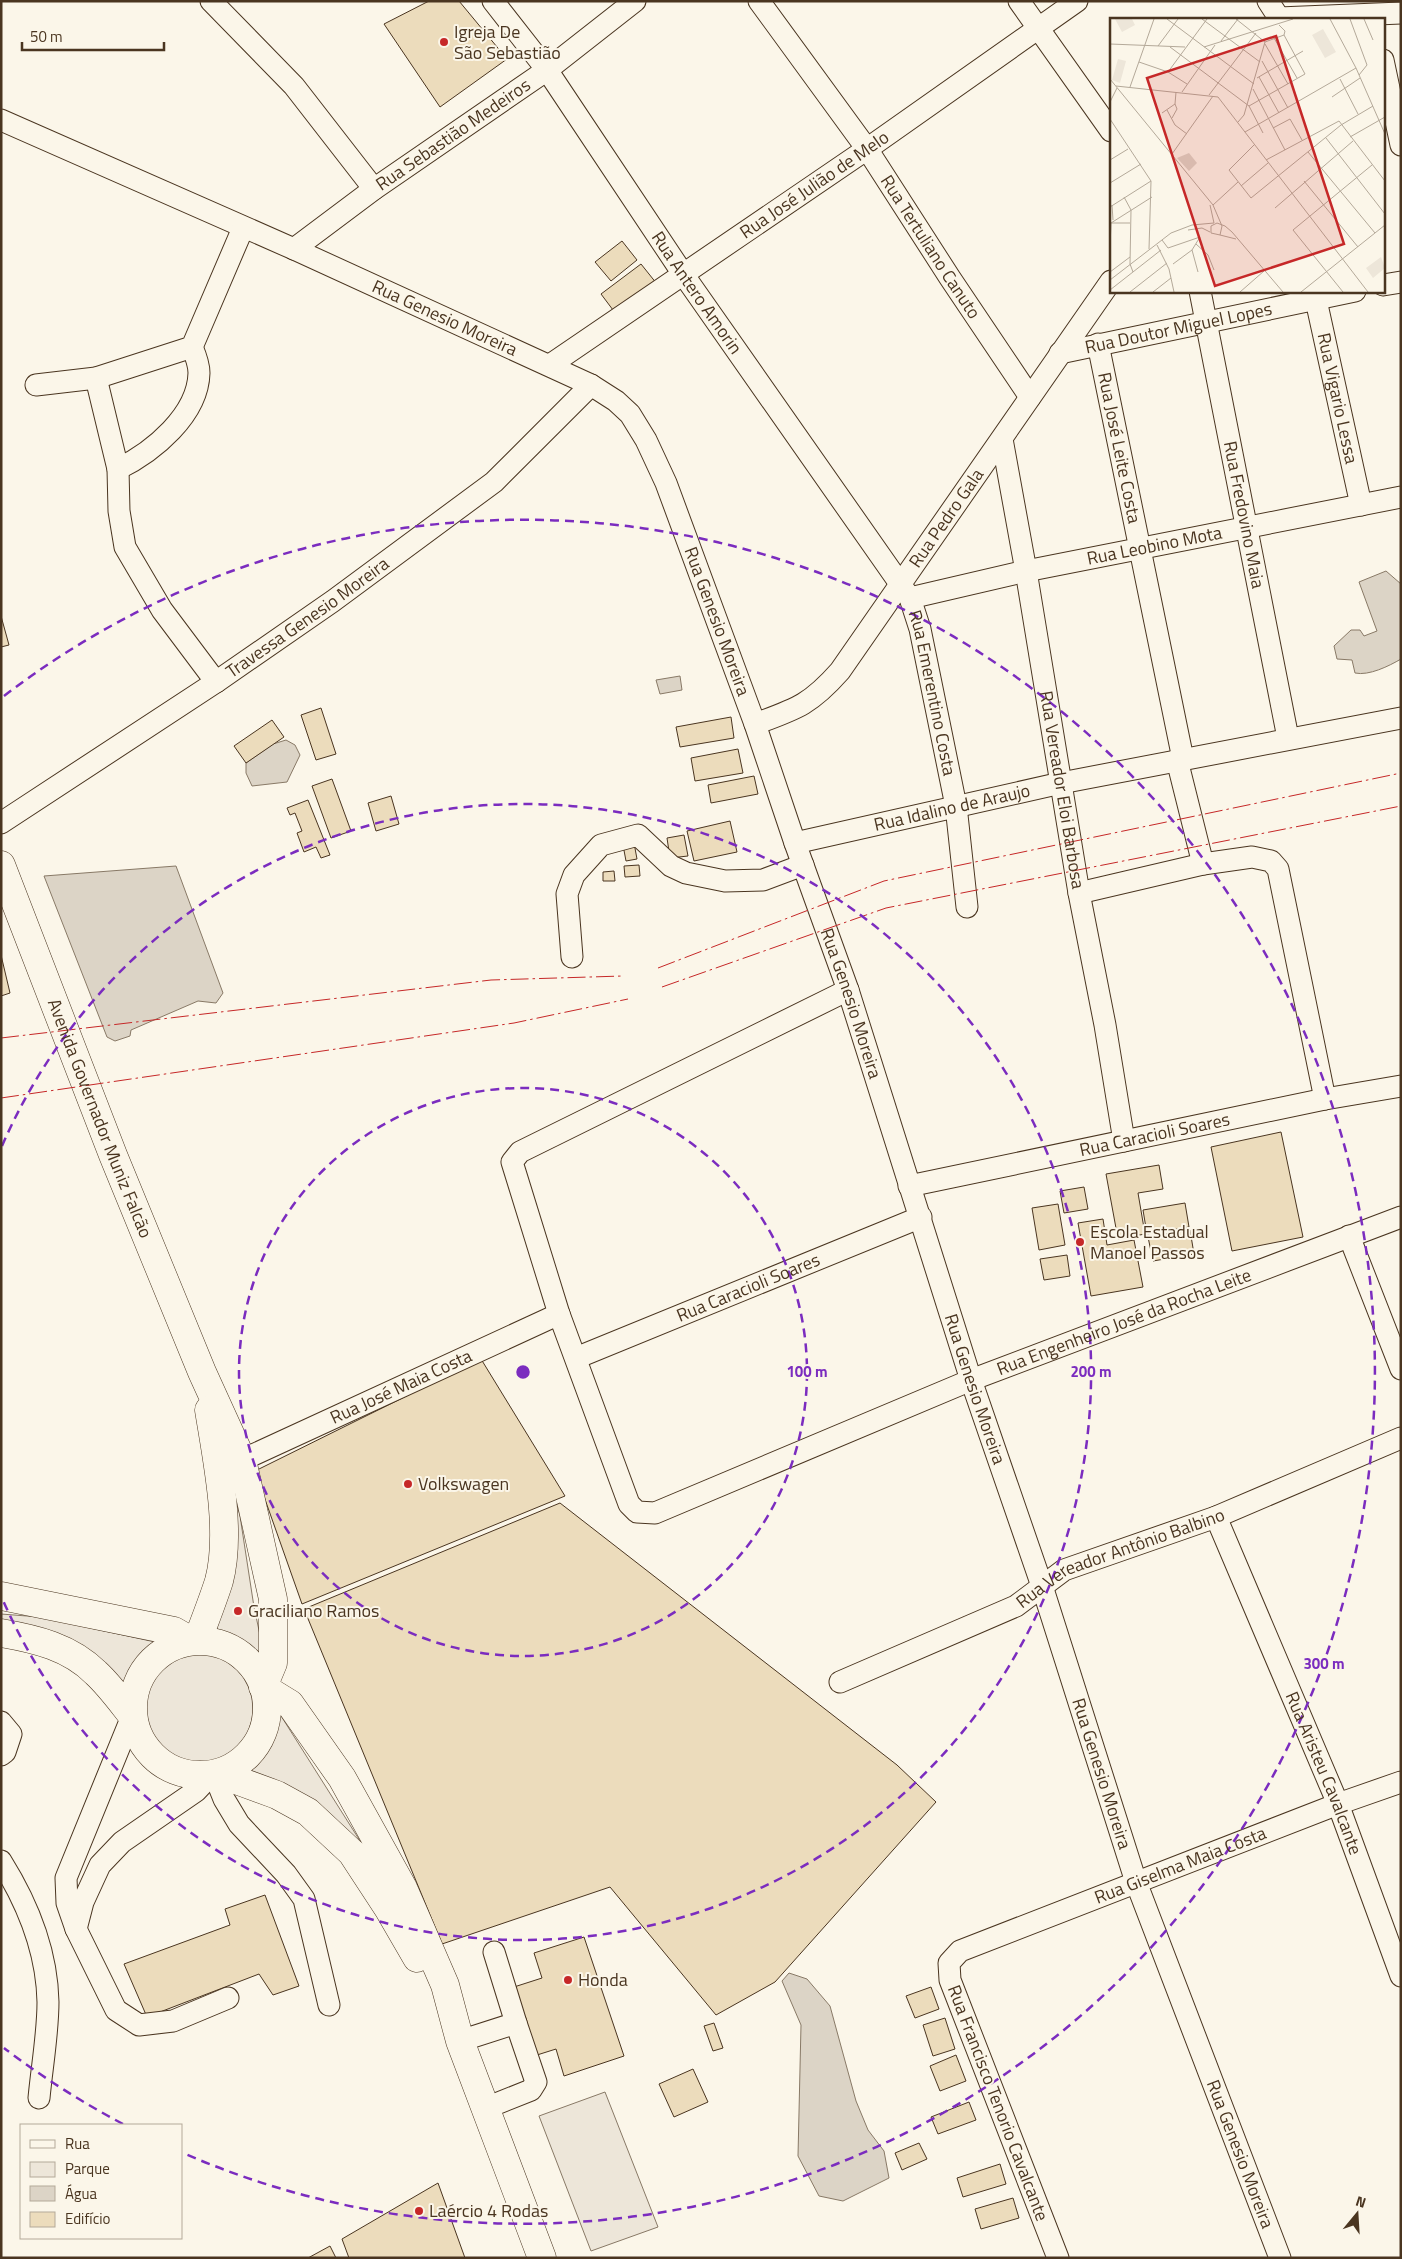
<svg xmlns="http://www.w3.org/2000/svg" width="1402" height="2259" viewBox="0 0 1402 2259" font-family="'Titillium Web',sans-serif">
	<rect width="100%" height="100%" fill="#fbf6e9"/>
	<path fill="#ede6d9" stroke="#887966" d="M230 1479 240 1516 254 1607 260 1635V1664L231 1640 210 1634Z
		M1 1614 40 1617 155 1642 135 1661 120 1691 1 1622Z
		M141 1709a56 56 0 1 1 112 0a56 56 0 1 1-112 0Z
		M276 1708 362 1844 347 1842 241 1773C265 1752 270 1738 276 1708Z
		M605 2092 658 2227 591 2251 539 2116Z"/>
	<path fill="#dcd4c6" stroke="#887966" d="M1386 571 1401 584V659C1389 666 1369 676 1355 673L1352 660 1337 659 1334 646 1351 630H1360L1364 636 1377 631 1359 582Z
		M680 676 682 690 660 694 656 680Z
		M286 740 295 745 300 755 287 782 252 786 246 773V763L273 744Z
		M176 866 223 993 216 1003 198 1001 131 1030 130 1036 115 1041 107 1037 44 876Z
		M789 1973 807 1979 830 2006 856 2101 868 2130 884 2151 889 2178 843 2201 819 2196 798 2156 801 2025 782 1981Z"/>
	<path fill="#ecdcbc" stroke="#4a3520" d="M429 1H459L507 59 440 107 384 24Z
		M622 241 637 260 611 281 595 262Z
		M641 264 657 284 616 314 601 294Z
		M1 616 9 645 1 647Z
		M321 708 336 754 316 760 301 715Z
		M731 717 734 738 680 747 676 727Z
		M272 720 284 737 246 763 234 746Z
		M738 749 743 773 695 781 691 758Z
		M754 776 758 794 711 803 708 785Z
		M332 779 351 831 331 838 312 786Z
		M391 796 399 824 376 831 368 803Z
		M308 800 330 855 321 858 316 847 304 852 297 833 302 831 295 813 290 815 287 808Z
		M730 821 737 852 694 861 687 831Z
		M684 835 688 856 670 858 667 838Z
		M634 843 637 859 626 861 623 845Z
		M639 865 640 876 625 877 624 866Z
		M614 871 615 881H603V872Z
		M1 955 10 993 1 996Z
		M1281 1132 1303 1237 1232 1251 1211 1147Z
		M1159 1165 1163 1189 1138 1193 1145 1234 1118 1239 1106 1174Z
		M1084 1187 1088 1209 1064 1213 1060 1191Z
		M1185 1203 1189 1227 1147 1234 1143 1210Z
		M1058 1204 1065 1245 1039 1250 1032 1208Z
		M1103 1219 1107 1245 1134 1240 1143 1287 1091 1296 1078 1223Z
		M1190 1230 1194 1254 1153 1261 1148 1237Z
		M1067 1255 1070 1276 1044 1280 1040 1259Z
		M481 1359 565 1496 302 1604 255 1471Z
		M560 1503 897 1765 936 1802 775 1982 716 2015 610 1887 442 1944 304 1609Z
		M265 1895 299 1986 273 1995 259 1974 147 2017 124 1964 230 1925 225 1909Z
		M584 1937 624 2056 564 2076 556 2049 537 2055 514 1987 542 1978 534 1953Z
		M931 1987 939 2009 915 2018 906 1996Z
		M945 2018 955 2049 933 2056 923 2025Z
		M714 2023 723 2048 713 2051 704 2026Z
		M956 2055 966 2081 940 2091 930 2066Z
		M693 2069 708 2102 674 2117 659 2084Z
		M969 2102 976 2120 938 2134 931 2117Z
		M919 2143 927 2159 902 2170 895 2153Z
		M1000 2164 1006 2184 963 2197 957 2178Z
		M438 2183 465 2258H349L342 2239Z
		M1013 2198 1019 2218 981 2229 975 2209Z
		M330 2246 336 2258H308Z"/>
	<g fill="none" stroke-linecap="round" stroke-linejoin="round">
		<g stroke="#4a3520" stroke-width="23">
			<g id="minor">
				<path d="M211 1 294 86 374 189"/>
				<path id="s1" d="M493 1 547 70 683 274 910 598 920 629 956 806 967 907"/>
				<path id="s2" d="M759 1 867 149 950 278 1030 397"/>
				<path d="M1019 1 1111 131"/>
				<path d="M1268 1 1279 18"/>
				<path d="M1279 18 1401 13"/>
				<path d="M1383 60 1401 145"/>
				<path id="s3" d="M1 120 294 249 591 385 616 401 630 414 646 440 666 483 755 724 795 843 848 990 971 1380 1042 1586 1136 1882 1280 2258"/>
				<path id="s4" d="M294 249 374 189 547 70 635 1"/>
				<path d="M1383 285 1401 282"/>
				<path id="s5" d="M1200 291 1288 738"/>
				<path id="s6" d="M1314 291 1361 505"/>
				<path id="s7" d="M1098 344 1183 759"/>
				<path id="s8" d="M1060 353 1355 291"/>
				<path id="s9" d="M550 365 867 149 1077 1"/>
				<path d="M96 378 118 469 119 511 125 547 162 610 216 682"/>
				<path d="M36 385 96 378 192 347 243 228"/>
				<path id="s10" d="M1002 439 1026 571 1079 893 1105 1025 1124 1141"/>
				<path d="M118 469C153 452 198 415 199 373 199 365 195 354 192 347"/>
				<path id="s11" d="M910 598 1026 571 1401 497"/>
				<path id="s12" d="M755 724C796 709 810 705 840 671L1111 281"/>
				<path d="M1177 760 1203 864"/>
				<path id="s13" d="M1 823 216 682 333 601 494 482 591 385"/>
				<path id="s14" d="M795 843 1061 783 1401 718"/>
				<path d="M1079 893 1203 864 1252 857 1271 861 1278 869 1325 1099"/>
				<path d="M572 957 567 894 574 875 601 845 638 835 671 866 686 873 725 881 763 880 803 865"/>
				<path id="s15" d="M848 990 520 1152 512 1162 559 1314 629 1504 637 1512 655 1513 971 1380 1401 1217"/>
				<path id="s16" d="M909 1186 1325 1099 1401 1086"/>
				<path d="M1349 1236 1401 1369"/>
				<path id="s17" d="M576 1358 921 1217"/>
				<path id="s18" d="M242 1460 559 1314"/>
				<path id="s19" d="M1216 1517 1338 1804 1401 1976"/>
				<path id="s20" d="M840 1682 1016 1606 1064 1570 1216 1517 1401 1438"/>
				<path d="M133 1721 128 1726 66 1878 67 1903 76 1929 116 2010 139 2025 173 2021 228 1998"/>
				<path d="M1 1722 11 1734 5 1752 1 1755"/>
				<path d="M214 1774 224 1799 239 1824 286 1874 304 1899 329 2005"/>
				<path d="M1 1861C28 1904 47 1950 48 2002 48 2033 42 2066 39 2098"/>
				<path d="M76 1929 83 1902 100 1865 122 1842 196 1791 212 1774"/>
				<path d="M494 1952 516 2023"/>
				<path d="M460 2041 516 2023 536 2082 531 2090 486 2108"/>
				<path id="s21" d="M1058 2258 950 1980 949 1963 960 1951 1338 1804 1401 1782"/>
			</g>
		</g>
		<g stroke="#4a3520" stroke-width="29">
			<g id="major">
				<path id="s22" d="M1 865 113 1155 202 1372 242 1460 273 1599V1663L263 1687"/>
				<path d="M198 1639C205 1620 213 1600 219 1581 232 1532 217 1460 209 1410"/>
			</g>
		</g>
		<g stroke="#4a3520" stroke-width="29">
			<path id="highway" d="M1 1596 174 1631 188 1639
				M1 1633C36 1639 70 1647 96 1673 109 1685 120 1700 131 1714
				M133 1708a67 67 0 1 1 134 0a67 67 0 1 1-134 0Z
				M264 1688 290 1704 342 1778 403 1888 445 1985 460 2041 542 2258
				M217 1773 277 1795 308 1812 352 1853 388 1908 417 1958"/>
		</g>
		<use href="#minor" stroke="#fbf6e9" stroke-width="21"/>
		<use href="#major" stroke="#fbf6e9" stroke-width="28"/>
		<use href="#highway" stroke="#fbf6e9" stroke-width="28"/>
		<path stroke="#c62828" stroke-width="1" stroke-dasharray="18 4 2.5 4" stroke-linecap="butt" d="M658 968 884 881 1401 773
			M662 987 886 908 1401 806
			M1 1038 491 980 623 976
			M1 1098 514 1023 628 999"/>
	</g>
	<g fill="none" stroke="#7b2cbf" stroke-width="2.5" stroke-dasharray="9 6">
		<circle cx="523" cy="1372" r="284"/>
		<path d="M2 1146A568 568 0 1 1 2 1598"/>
		<path d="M123 2124A852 852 0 0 1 4 2048M4 696A852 852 0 1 1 183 2153"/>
	</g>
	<g fill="#c62828" stroke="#fbf6e9" stroke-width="2">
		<circle cx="444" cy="42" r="5"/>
		<circle cx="1080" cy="1242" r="5"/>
		<circle cx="408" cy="1484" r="5"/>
		<circle cx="238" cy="1611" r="5"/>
		<circle cx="568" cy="1980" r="5"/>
		<circle cx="419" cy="2211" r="5"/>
	</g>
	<g text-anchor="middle" stroke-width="4" stroke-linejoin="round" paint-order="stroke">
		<g font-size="18" fill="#4a3520" stroke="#fbf6e9" text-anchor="start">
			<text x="454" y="38">Igreja De<tspan x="454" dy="21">São Sebastião</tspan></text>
			<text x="1090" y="1238">Escola Estadual<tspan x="1090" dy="21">Manoel Passos</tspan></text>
			<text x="418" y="1490">Volkswagen</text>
			<text x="248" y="1617">Graciliano Ramos</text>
			<text x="578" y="1986">Honda</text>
			<text x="429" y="2217">Laércio 4 Rodas</text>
		</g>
		<g font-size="18" fill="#4a3520" stroke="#fbf6e9">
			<text dy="6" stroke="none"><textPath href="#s4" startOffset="196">Rua Sebastião Medeiros</textPath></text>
			<text dy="6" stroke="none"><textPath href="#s9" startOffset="320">Rua José Julião de Melo</textPath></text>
			<text dy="6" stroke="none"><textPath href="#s2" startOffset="300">Rua Tertuliano Canuto</textPath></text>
			<text dy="6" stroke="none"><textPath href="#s1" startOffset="356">Rua Antero Amorin</textPath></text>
			<text dy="6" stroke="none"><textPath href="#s3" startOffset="486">Rua Genesio Moreira</textPath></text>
			<text dy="6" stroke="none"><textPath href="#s8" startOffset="121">Rua Doutor Miguel Lopes</textPath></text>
			<text dy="6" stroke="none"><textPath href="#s6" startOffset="110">Rua Vigario Lessa</textPath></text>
			<text dy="6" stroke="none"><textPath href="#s7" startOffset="106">Rua José Leite Costa</textPath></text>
			<text dy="6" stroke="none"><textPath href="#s5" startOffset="228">Rua Fredovino Maia</textPath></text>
			<text dy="6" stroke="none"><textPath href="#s12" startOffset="288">Rua Pedro Gala</textPath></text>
			<text dy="6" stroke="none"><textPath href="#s11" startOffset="250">Rua Leobino Mota</textPath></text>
			<text dy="6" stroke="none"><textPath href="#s13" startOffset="369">Travessa Genesio Moreira</textPath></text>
			<text dy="6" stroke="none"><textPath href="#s3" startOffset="921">Rua Genesio Moreira</textPath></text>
			<text dy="6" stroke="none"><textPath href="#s1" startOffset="826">Rua Emerentino Costa</textPath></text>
			<text dy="6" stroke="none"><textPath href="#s10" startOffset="356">Rua Vereador Eloi Barbosa</textPath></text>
			<text dy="6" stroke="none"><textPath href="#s14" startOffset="161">Rua Idalino de Araujo</textPath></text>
			<text dy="6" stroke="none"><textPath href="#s3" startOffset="1326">Rua Genesio Moreira</textPath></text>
			<text dy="6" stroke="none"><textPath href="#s22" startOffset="272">Avenida Governador Muniz Falcão</textPath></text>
			<text dy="6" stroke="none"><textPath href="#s16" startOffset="251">Rua Caracioli Soares</textPath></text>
			<text dy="6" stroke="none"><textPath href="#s17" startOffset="186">Rua Caracioli Soares</textPath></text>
			<text dy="6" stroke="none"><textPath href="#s15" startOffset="1276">Rua Engenheiro José da Rocha Leite</textPath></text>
			<text dy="6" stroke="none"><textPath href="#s18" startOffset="175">Rua José Maia Costa</textPath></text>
			<text dy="6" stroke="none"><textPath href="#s3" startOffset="1731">Rua Genesio Moreira</textPath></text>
			<text dy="6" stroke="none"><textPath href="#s20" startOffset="308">Rua Vereador Antônio Balbino</textPath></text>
			<text dy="6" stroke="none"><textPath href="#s19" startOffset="278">Rua Aristeu Cavalcante</textPath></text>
			<text dy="6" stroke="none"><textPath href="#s3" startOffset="2136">Rua Genesio Moreira</textPath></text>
			<text dy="6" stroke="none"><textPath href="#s21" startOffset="568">Rua Giselma Maia Costa</textPath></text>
			<text transform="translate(998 2103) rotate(69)" y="6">Rua Francisco Tenorio Cavalcante</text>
			<text dy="6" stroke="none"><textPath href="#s3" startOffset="2541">Rua Genesio Moreira</textPath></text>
		</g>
	</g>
	<g transform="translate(1110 18)">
		<rect width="275" height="275" fill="#fbf6e9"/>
		<path d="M5 1H22L25 7 12 14ZM213 11 226 34 215 40 202 17ZM8 41 16 43 10 65 2 62ZM271 239 275 250 263 260 256 250Z" fill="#ede6d9"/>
		<path d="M79 135 87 145 79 153 67 140Z" fill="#dcd4c6"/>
		<path fill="none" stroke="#b4a999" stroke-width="1" d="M57 1 144 66M92 1 150 44M126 1 155 24M220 1 246 50 275 116M240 1 257 47 249 57M254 1 263 22M164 20 187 60M111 23 128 1M155 24 174 17 175 13 169 7M0 26 75 29M155 26 178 66M48 28 68 1M60 29 139 88 153 115M94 29 183 1M152 43 178 90M29 44 58 54 77 66M58 54 97 1M149 59 169 95M147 60 193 33M0 61 103 187 112 208M230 61 248 96M6 68 108 79 258 274M20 69 44 1M143 71 175 132M72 74 105 27M99 77 146 15M222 79 250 60M0 84 7 70M139 88 195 56 174 17M57 92 65 107 77 116M52 95 65 86 66 74M62 100 67 91 65 86M0 101 41 163 39 231M128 104 134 97 155 24M163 110 180 101 192 122M135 114 246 50M240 119 275 99M216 120 275 196M145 126 119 152 141 180 231 107 263 88M198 134 265 215M62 136 103 78M0 142 18 131M156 142 229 103 275 163M194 163 248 229M0 165 31 146M131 168 158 145M14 179 21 192 20 246 23 254M2 187 3 202M100 187 104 205M103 187 128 164M0 189 41 163M165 190 243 123M1 205 42 179M1 205H20M112 208 110 217 101 215V208L107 205 115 208 122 214 173 274M78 212 92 210 100 214M110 217 126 221M52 222 58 230 90 219 82 232 63 246M86 226 98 237 104 252M47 227 59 251 64 274M0 229 1 205M82 232 88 254M0 254 20 239M0 262 61 215 82 207 104 205M0 272 51 232M20 274 57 245M43 274 61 260M130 274 154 253M191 274 275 207M233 274 183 212 262 147"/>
		<path fill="#c62828" fill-opacity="0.15" stroke="#c62828" stroke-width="2.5" d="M166 18 234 226 105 268 37 60Z"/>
		<rect width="275" height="275" fill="none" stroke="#4a3520" stroke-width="2.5"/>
	</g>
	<circle cx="523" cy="1372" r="8" fill="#7b2cbf" stroke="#fbf6e9" stroke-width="2.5"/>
	<g font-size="15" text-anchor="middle" font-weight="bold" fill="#7b2cbf" stroke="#fbf6e9" stroke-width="4" stroke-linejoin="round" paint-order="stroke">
		<text x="807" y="1377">100 m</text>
		<text x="1091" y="1377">200 m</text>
		<text x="1324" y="1669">300 m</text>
	</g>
	<rect width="1402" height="2259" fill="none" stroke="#4a3520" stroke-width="5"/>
	<rect x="20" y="2124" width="162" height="115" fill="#fbf6e9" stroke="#b4a999"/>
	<rect x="30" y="2140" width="25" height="8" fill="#fbf6e9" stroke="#b4a999"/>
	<text x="65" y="2149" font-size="15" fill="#4a3520">Rua</text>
	<rect x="30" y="2162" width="25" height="15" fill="#ede6d9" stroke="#b4a999"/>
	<text x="65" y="2174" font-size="15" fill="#4a3520">Parque</text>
	<rect x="30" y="2186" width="25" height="15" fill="#dcd4c6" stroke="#b4a999"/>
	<text x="65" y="2199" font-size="15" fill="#4a3520">Água</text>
	<rect x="30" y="2212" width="25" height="15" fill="#ecdcbc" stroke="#b4a999"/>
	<text x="65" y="2224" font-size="15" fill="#4a3520">Edifício</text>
	<g transform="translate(1357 2214) rotate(18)" stroke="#fbf6e9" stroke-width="4" paint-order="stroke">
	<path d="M0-4L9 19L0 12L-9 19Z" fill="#4a3520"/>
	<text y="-8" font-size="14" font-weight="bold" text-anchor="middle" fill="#4a3520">N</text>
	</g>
	<path d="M22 42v8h142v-8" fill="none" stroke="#4a3520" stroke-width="2.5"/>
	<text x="30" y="42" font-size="15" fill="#4a3520" stroke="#fbf6e9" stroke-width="4" paint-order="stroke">50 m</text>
</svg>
